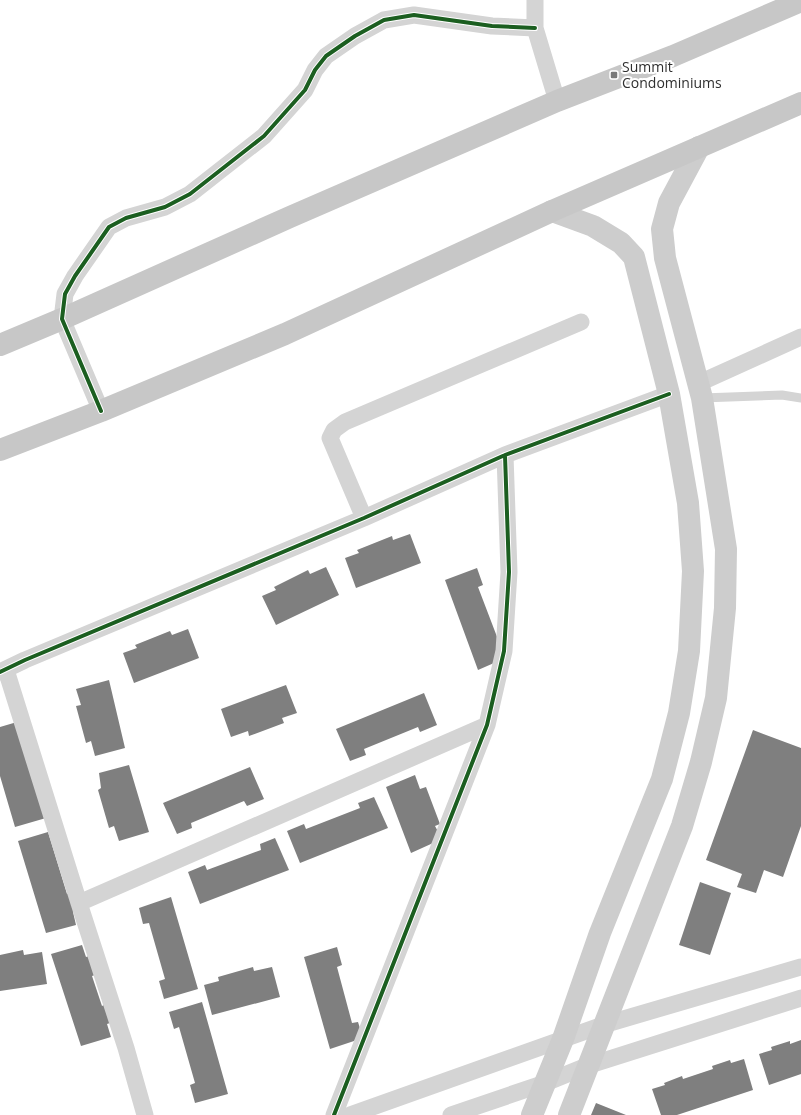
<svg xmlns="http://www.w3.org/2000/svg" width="801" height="1115" viewBox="0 0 801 1115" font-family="'Open Sans',sans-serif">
	<rect width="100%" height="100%" fill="#fff"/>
	<path fill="#7f7f7f" d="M410 534 421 563 356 588 345 558 359 553 357 550 392 536 393 540Z
		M326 567 339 595 276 625 262 596 276 590 274 587 308 570 310 574Z
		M477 568 483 585 478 587 499 642 510 656 478 670 445 580Z
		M188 629 199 658 134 683 123 653 137 648 135 645 170 631 172 635Z
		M109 680 125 748 95 756 91 741 86 743 76 706 81 705 76 689Z
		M286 685 297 713 282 718 284 723 249 736 248 731 231 737 221 709Z
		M424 693 437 725 420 732 418 727 364 749 366 755 350 761 336 729Z
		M17 722 46 818 15 827 0 776V727Z
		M753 730 801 748V826L783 877 764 870 756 893 737 887 742 874 706 860Z
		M129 765 149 832 119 841 114 826 109 828 98 790 101 788 99 773Z
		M250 767 264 799 247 806 244 801 191 823 192 828 177 834 163 803Z
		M415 775 420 789 426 787 440 824 435 826 442 839 411 853 386 787Z
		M374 797 388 828 300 863 287 831 304 824 306 829 360 808 358 803Z
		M48 832 67 894 70 893 76 911 73 912 76 925 46 933 18 841Z
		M275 838 289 870 200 904 188 872 205 865 207 870 261 850 260 844Z
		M700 882 731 893 710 955 679 945Z
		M171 897 198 989 164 999 159 981 165 979 149 923 143 924 139 908Z
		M82 945 86 957 89 956 95 975 92 976 102 1006 104 1005 110 1023 107 1024 111 1037 81 1046 51 954Z
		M337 947 342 965 337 967 352 1023 358 1022 363 1038 330 1049 304 957Z
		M23 950 24 955 42 952 47 984 0 991V955Z
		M253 967 254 971 272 967 280 997 212 1015 204 985 219 981 218 977Z
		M202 1002 228 1094 195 1103 190 1085 195 1083 179 1027 174 1029 169 1012Z
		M801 1040V1074L769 1085 759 1054 772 1050 771 1047 790 1041V1044Z
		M744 1059 753 1090 677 1115H661L652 1089 665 1085 664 1083 682 1076 683 1079 713 1069 712 1066 730 1060 731 1063Z
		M596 1103 626 1115H591Z"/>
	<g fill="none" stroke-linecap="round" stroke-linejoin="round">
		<path stroke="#d4d4d4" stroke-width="9" d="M702 398 782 395 801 398"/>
		<path stroke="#d4d4d4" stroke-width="17" d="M535 0V28L557 101
			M697 384 801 337
			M101 411 62 319 65 294 75 276 109 227 126 218 165 207 190 194 264 136 305 90 315 70 326 56 355 36 384 20 414 15 492 26 535 28
			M364 518 330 438 334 430 345 422 581 322
			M6 670 79 903 126 1048 145 1115
			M0 672 25 660 364 518 505 455 669 394
			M79 903 487 725
			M334 1115 487 725 504 651 509 572 505 455
			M350 1115 603 1025 801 967
			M451 1115 545 1083 587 1066 801 998"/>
		<path stroke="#cdcdcd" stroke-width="22" d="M532 1115 563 1039 600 933 662 779 679 713 689 651 693 571 688 503 669 394 634 257 621 243 593 226 552 211
			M569 1115 682 826 701 762 716 698 725 608 726 549 702 398 665 258 662 229 669 203 699 147"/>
		<path stroke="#c7c7c7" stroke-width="22" d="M0 345 62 319 290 217 557 101 673 56 801 1
			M0 450 101 411 285 334 552 211 801 103"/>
		<g stroke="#fff" stroke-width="6">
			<path id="cycleway" d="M101 411 62 319 65 294 75 276 109 227 126 218 165 207 190 194 264 136 305 90 315 70 326 56 355 36 384 20 414 15 492 26 535 28
				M0 672 25 660 364 518 505 455 669 394
				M334 1115 487 725 504 651 509 572 505 455"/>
		</g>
		<use href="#cycleway" stroke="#1b5e20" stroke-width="4"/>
	</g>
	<rect fill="#787878" stroke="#fff" stroke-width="1.5" x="610" y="71" width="8" height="8" rx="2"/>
	<g text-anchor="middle" stroke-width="4" stroke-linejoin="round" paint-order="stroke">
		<g font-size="14" fill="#2f2f2f" stroke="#fff" text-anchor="start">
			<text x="622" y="72">Summit<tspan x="622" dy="16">Condominiums</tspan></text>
		</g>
	</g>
</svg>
